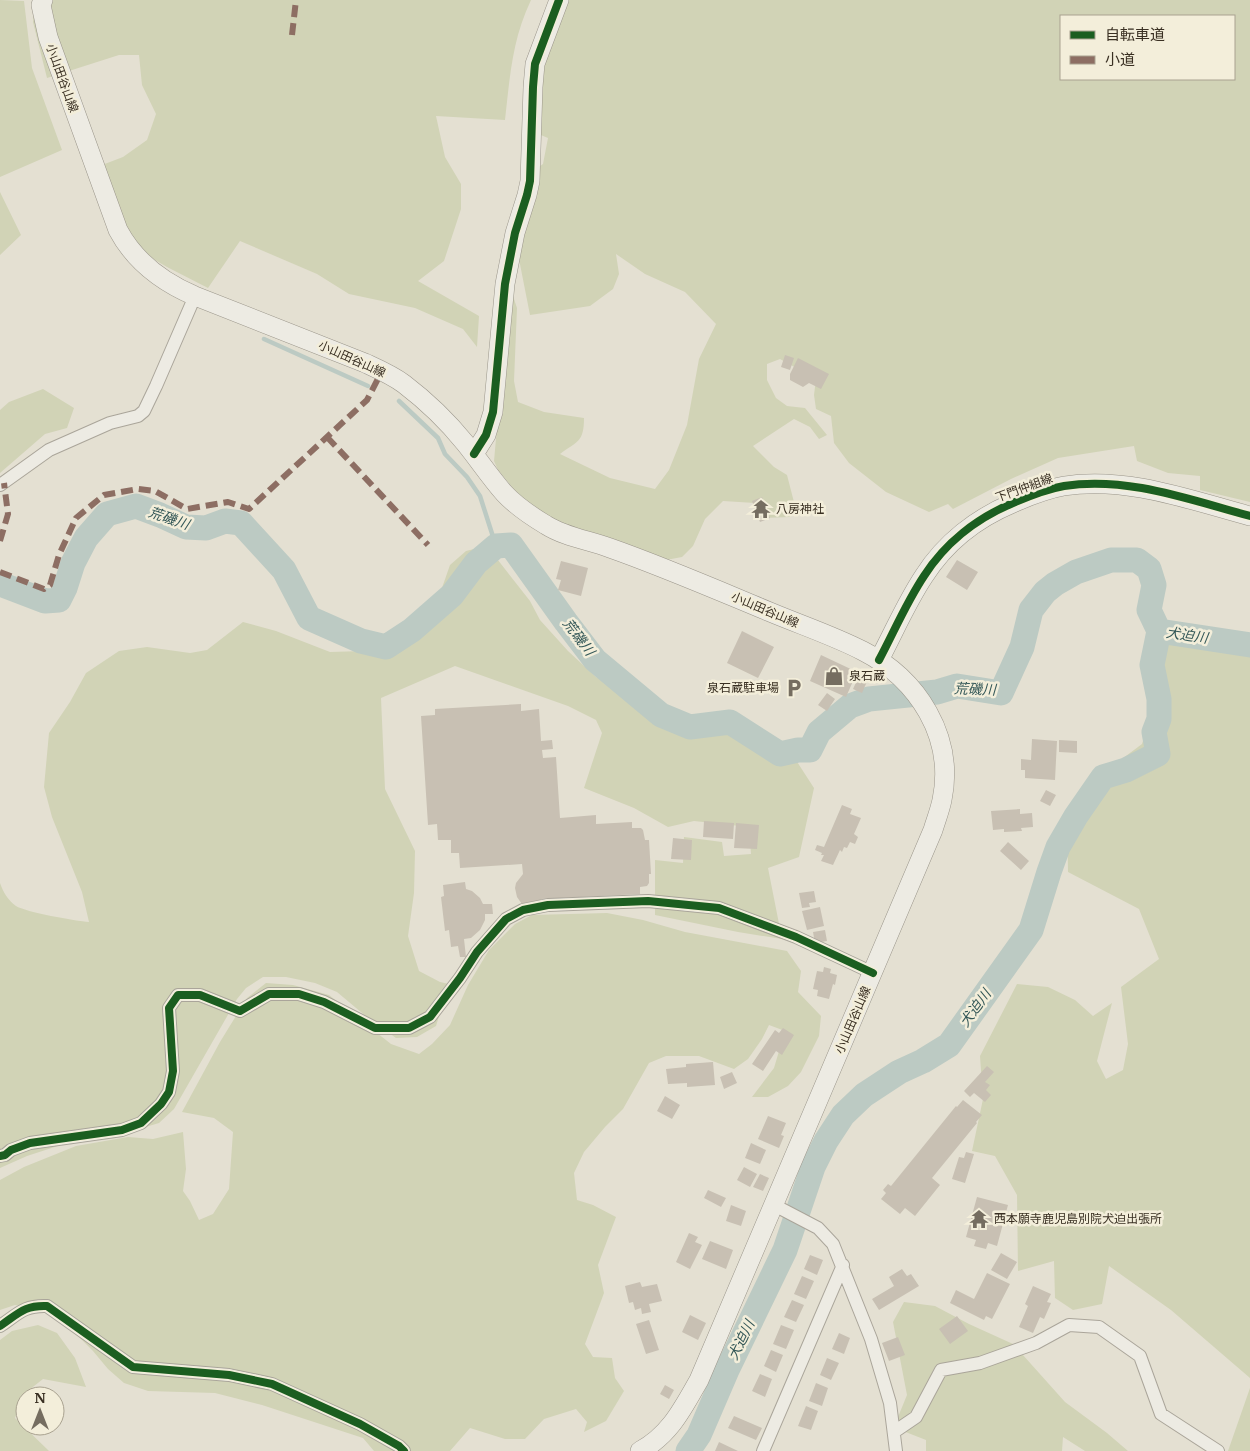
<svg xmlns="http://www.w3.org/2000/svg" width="1250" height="1451" viewBox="0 0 1250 1451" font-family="Merriweather,'Noto Sans JP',serif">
	<rect width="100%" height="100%" fill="#e4e0d2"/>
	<path fill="#d1d3b6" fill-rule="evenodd" d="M0 0 24 1 32 68 62 150 0 177Z
		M35 0H531C512 40 510 76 505 120L436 116 445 157 461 184V209L444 261 418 281 479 316 477 347 463 329 415 308 349 294 317 274 240 241 208 288 167 267 112 235 89 170 123 157 147 140 156 114 142 85 139 55H119L47 78 33 22Z
		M552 0H1250V502L1200 490V476L1168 473 1137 461 1134 446 1058 458 1011 479 953 509 948 504 929 512 886 492 849 463 834 443 831 416 816 409 814 395 816 379 780 359 767 364V380L776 398 787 406 805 408 827 435 819 439 810 427 794 419 753 446 774 467 787 475 795 506 790 517 763 518 755 503 723 501 705 519 693 546 682 557 666 560 558 524 526 504 498 470 494 461 510 284H515L513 296 517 308 514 381 518 402 544 412 584 418C584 443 577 441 560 454L610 478 655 489 669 470 687 425 699 359 716 324 685 292 645 274 616 254 619 274 613 289 590 306 530 315 517 249 525 176 543 164 548 138 524 128ZM1061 16H1234V79H1061Z
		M0 192 21 235 0 255Z
		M43 389 74 408 67 428 45 434 0 473V410L9 402Z
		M478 548 494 555 530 601 540 620 568 651 596 677 648 704 696 724 756 735 792 754 814 788 799 857 768 868 782 939 738 932 655 915V860L683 863 684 837 722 842 724 856 751 854 749 827 694 821 668 827 634 808 584 788 602 733 596 720 568 706 455 666 381 698 385 789 415 851 414 893 408 936 419 971 440 982 449 984 436 1026 417 1037 396 1038 368 1018 337 992 315 983 286 977H263L246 988 237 999 174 1109 159 1123 139 1129 70 1142 27 1156 0 1168V883C3 892 8 900 16 906 25 912 76 921 89 922L82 892 52 817 44 787 49 733 70 702 86 673 119 651 147 647 190 653 207 650 243 622 276 631 330 652 363 651 392 637 422 619 436 605 450 565 466 551Z
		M1165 634C1196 644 1218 648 1250 649V1378L1171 1310 1109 1266 1102 1304 1073 1310 1055 1298 1054 1261 1018 1271 1017 1195 995 1156 972 1151 983 1099 980 1056 1017 984 1048 987 1075 1000 1093 1016 1112 1003 1097 1061 1106 1079 1123 1070 1128 1044 1121 987 1159 959 1139 909 1068 872 1067 811 1083 788 1142 744 1155 703 1144 659 1149 643Z
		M607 913 643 920 685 932 787 951 801 971 798 992 821 1016 819 1036 801 1072 788 1086 768 1097H752L774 1068 785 1031 769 1025 762 1039 748 1059 734 1069 699 1056H666L649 1063 623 1109 605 1127 584 1152 574 1173 577 1200 593 1205 616 1217 598 1265 604 1293 585 1344 593 1357 612 1358 615 1378 624 1391 606 1421 584 1432 587 1422 576 1409 544 1419 525 1439H505L470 1428 450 1451H374L363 1438 262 1405 215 1393 148 1391 124 1383 108 1369 93 1351 75 1333 56 1318 41 1310 15 1305 0 1310V1180L24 1167 76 1146 128 1137 153 1139 183 1132 186 1169 183 1191 190 1201 199 1220 213 1214 229 1189 233 1132 214 1118 182 1112 220 1042 247 998 266 983 293 985 329 995 391 1044 419 1054 432 1044 450 1025 468 985 489 950 515 924 532 915Z
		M904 1302 935 1306 969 1324 1013 1344 1065 1402 1107 1433 1128 1451H1085L1063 1437 1062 1451H926V1440L903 1431 898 1417 907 1395 893 1322Z
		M38 1325 57 1333 75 1358 86 1387 43 1379 24 1394 15 1418 49 1451H0V1340L12 1331Z
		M1250 1388V1451H1228Z"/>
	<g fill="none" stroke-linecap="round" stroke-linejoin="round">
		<path stroke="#bccac3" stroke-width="4.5" d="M264 339 368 386
			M399 401 438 438 445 454 467 477 480 496 496 546"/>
		<path stroke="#bccac3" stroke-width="25" d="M0 584 45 601 59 600 65 588 73 563 86 538 107 514 136 506 160 515 186 527 206 528 225 521 241 523 284 570 309 618 361 641 386 647 412 630 452 595 476 563 496 546 511 545 566 622 595 660 661 715 690 727 730 722 780 754 798 750H810L819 732 850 706 869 699 937 692 957 686 1001 693 1022 647 1031 610 1045 592 1055 584 1076 572 1111 560H1137L1149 569 1154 585 1149 610 1159 631
			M1159 631 1250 645
			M688 1451 699 1435 727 1370 785 1250 813 1167 826 1141 843 1115 864 1095 899 1072 923 1061 949 1045 1031 930 1049 872 1058 847 1076 816 1103 777 1126 770 1158 754 1154 732 1159 719V699L1152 665 1159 631"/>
	</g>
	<path fill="#c8c0b3" d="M785 355 794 358 790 370 781 367Z
		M798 358 829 374 821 389 809 383 803 387 790 380V374Z
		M762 497 770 518 760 522 752 501Z
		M957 560 978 572 967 590 946 577Z
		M561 561 588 568 581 596 558 590 561 580 556 579Z
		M742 631 774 647 758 678 727 663Z
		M821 655 857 672 846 697 810 681Z
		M860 674 869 677 862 693 853 689Z
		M827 693 835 699 827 711 818 705Z
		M521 704V711L539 709 541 741 552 740 553 749 542 750 543 758 556 757 560 818 596 815V824L632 822V828H641L643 830 645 840H649L651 874H649V883L647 886 640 887V894L541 899 540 902 524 907 517 897 515 888 516 883 523 874 522 864 460 868 459 853H451V840H438L437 824 428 825 421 716 435 715V709Z
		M1032 739 1057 741 1055 780 1025 778V770H1021V759L1031 760Z
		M1059 740 1077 741V753L1059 752Z
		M1046 790 1056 795 1050 806 1040 801Z
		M842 805 852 809 850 814 861 818 854 834 858 837 855 844 850 842 847 848 844 847 842 852 840 850 833 865 821 861 824 855H821L822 853 815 850 817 845 824 847Z
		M1020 809V814L1032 813 1033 827 1021 828 1022 831 1004 832V829L993 830 991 811Z
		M704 821 734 823 733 839 703 837Z
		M736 823 759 825 757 849 734 848Z
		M673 838 692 840 691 860 671 859Z
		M1008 842 1029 861 1021 870 1000 851Z
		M465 882 466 889 472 891 480 898 483 904H492L493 914H485V920L480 930 471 938 464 939 466 957H460L458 946 451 947 449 930 445 931 441 897 444 896 443 885Z
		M814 891 816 902 809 903 810 907 802 908 799 893Z
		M820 907 824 926 807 930 802 911Z
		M825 930 827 941 815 943 813 932Z
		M824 967 831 969 830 973 837 975 835 985 833 984 829 999 817 996 818 990 813 989 817 971 823 972Z
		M783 1028 794 1035 782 1055 776 1051 763 1071 752 1064 775 1030 779 1033Z
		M713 1062 715 1085 687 1087V1083L668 1084 666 1069 686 1067V1064Z
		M987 1066 994 1072 985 1082 990 1085 986 1090 991 1095 985 1102 974 1093 970 1097 964 1091Z
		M732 1072 737 1083 724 1089 720 1077Z
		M665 1096 680 1105 672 1119 657 1111Z
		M963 1100 982 1115 976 1122 977 1123 932 1178 940 1185 915 1216 905 1208 900 1214 881 1199 886 1193 883 1190 888 1184 891 1186 956 1106 957 1107Z
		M768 1116 786 1123 781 1135 784 1136 779 1148 758 1139Z
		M751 1143 766 1150 760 1164 745 1158Z
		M966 1152 974 1154 965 1183 952 1179 959 1157 964 1158Z
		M744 1167 757 1174 750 1187 737 1180Z
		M760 1174 769 1178 763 1191 753 1187Z
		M708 1190 726 1198 721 1207 704 1198Z
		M977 1197 1008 1205 997 1246 988 1243 986 1249 974 1246 976 1240 966 1237Z
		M731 1205 746 1211 741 1226 726 1221Z
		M689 1233 698 1237 695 1242 702 1245 690 1269 676 1262Z
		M710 1241 733 1250 726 1269 702 1259Z
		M1001 1253 1017 1262 1007 1279 991 1270Z
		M810 1255 823 1260 817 1275 804 1269Z
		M902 1269 907 1276 911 1274 919 1286 879 1310 872 1299 894 1286 889 1277Z
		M987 1273 1010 1284 992 1319 986 1316 984 1320 950 1303 956 1290 974 1299Z
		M802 1276 814 1281 806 1299 794 1294Z
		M640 1282 642 1287 657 1284 662 1301 649 1304 651 1312 642 1314 641 1308 635 1310 633 1302 629 1303 625 1286Z
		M1033 1286 1051 1294 1047 1302 1051 1303 1044 1319 1040 1317 1033 1333 1019 1327 1028 1306 1025 1304Z
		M792 1300 804 1305 796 1322 784 1317Z
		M690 1315 706 1323 698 1340 682 1332Z
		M957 1316 968 1331 950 1344 939 1329Z
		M649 1320 659 1350 646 1354 636 1324Z
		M781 1325 794 1330 786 1349 773 1344Z
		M839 1333 850 1338 844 1354 832 1349Z
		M898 1337 905 1355 889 1361 882 1343Z
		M771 1350 783 1355 776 1372 764 1366Z
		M827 1358 839 1363 831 1380 820 1375Z
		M760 1374 772 1379 765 1397 752 1391Z
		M816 1383 828 1388 822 1406 809 1401Z
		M665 1385 674 1390 669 1399 660 1394Z
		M806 1406 818 1411 811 1430 798 1426Z
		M734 1416 762 1428 756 1440 728 1428Z
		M719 1442 738 1451H715Z"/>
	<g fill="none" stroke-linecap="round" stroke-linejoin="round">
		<g stroke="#aaa59a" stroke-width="14">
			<path id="street" d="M0 485 49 450 110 423 138 416 144 411 156 386 195 296
				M0 1156 5 1155 11 1150 30 1143 122 1130 141 1123 161 1104 169 1092 173 1071 169 1008 178 995H200L240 1011 269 994H299L324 1002 375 1028H409L430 1017 460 978 477 952 506 919 523 910 548 905 648 901 719 908 796 937 873 973
				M774 1205 818 1228 833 1244 871 1339 890 1403 896 1451
				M0 1326C18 1314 24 1305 47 1306L133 1367 229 1375 272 1384 360 1424 399 1446 404 1451
				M894 1432 916 1417 941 1370 980 1363 1036 1343 1069 1325 1099 1327 1140 1356 1161 1414 1218 1451
				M763 1451 843 1265"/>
		</g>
		<g stroke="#9a958a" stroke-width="20">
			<path id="secondary" d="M43 0 41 5 48 37 118 230C135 262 162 282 195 296L365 363C378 369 392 375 404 384 425 400 448 422 465 443 478 459 490 477 504 493 516 506 531 516 546 525 565 537 588 540 610 548 664 567 717 590 770 612 801 625 834 636 863 651 918 679 955 737 942 800 940 810 936 820 933 830L699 1380C683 1408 670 1435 640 1451
				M474 454 486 435 493 412 505 284 515 233 527 195 530 181 533 87 535 64 559 0
				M879 660C894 632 906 603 924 576 945 543 977 518 1013 503 1029 496 1047 489 1064 486 1127 476 1190 500 1250 516"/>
		</g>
		<use href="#street" stroke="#edebe3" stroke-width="12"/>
		<use href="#secondary" stroke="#edebe3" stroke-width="19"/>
		<path stroke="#8d6e63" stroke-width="6" stroke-dasharray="12 6" stroke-linecap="butt" d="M292 35 296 0
			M327 437 428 545
			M0 541 8 514 4 483
			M0 572 44 589 50 585 59 555 76 518 104 495 138 489 155 491 187 509 228 502 249 509 367 400 382 371"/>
		<g stroke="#f3eeda" stroke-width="11">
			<path id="cycleway" d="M474 454 486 435 493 412 505 284 515 233 527 195 530 181 533 87 535 64 559 0
				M879 660C894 632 906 603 924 576 945 543 977 518 1013 503 1029 496 1047 489 1064 486 1127 476 1190 500 1250 516
				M0 1156 5 1155 11 1150 30 1143 122 1130 141 1123 161 1104 169 1092 173 1071 169 1008 178 995H200L240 1011 269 994H299L324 1002 375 1028H409L430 1017 460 978 477 952 506 919 523 910 548 905 648 901 719 908 796 937 873 973
				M0 1326C18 1314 24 1305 47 1306L133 1367 229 1375 272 1384 360 1424 399 1446 404 1451"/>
		</g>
		<use href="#cycleway" stroke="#1b5e20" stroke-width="8"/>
	</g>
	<defs>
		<g id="temple-bare" transform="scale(1.5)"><path d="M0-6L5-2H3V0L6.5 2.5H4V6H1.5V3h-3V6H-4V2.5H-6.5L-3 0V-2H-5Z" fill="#756d60" stroke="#f3eeda" stroke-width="2.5" paint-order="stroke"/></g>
		<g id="shop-bare" transform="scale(1.5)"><path d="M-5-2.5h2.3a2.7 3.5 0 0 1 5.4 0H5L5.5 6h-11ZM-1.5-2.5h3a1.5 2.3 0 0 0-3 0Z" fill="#756d60" stroke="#f3eeda" stroke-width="2.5" paint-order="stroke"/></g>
		<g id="parking-bare" transform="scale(1.5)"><path d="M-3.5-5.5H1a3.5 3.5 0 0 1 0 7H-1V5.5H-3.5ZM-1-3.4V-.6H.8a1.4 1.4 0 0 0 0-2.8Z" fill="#756d60" stroke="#f3eeda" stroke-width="2.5" paint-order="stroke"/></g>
	</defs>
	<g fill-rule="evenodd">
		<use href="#temple-bare" x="761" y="509"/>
		<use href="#shop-bare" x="834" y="676"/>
		<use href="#parking-bare" x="794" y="688"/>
		<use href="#temple-bare" x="979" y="1219"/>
	</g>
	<g text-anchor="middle" stroke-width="5" stroke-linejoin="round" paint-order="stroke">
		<g font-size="12" fill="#392f22" stroke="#f3eeda">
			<text transform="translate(62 78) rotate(70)" y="4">小山田谷山線</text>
			<text transform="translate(352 359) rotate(24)" y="4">小山田谷山線</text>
			<text transform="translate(1024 488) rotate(-20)" y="4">下門仲組線</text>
			<text transform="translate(765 610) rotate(23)" y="4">小山田谷山線</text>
			<text transform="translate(853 1020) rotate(-67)" y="4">小山田谷山線</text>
		</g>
		<g font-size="12" fill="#392f22" stroke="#f3eeda" text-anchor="start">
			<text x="776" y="513">八房神社</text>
			<text x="849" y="680">泉石蔵</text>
			<text x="779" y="692" text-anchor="end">泉石蔵駐車場</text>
			<text x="994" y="1223">西本願寺鹿児島別院犬迫出張所</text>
		</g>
		<g font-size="14" font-style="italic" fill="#335757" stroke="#f3eeda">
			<text transform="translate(169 518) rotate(19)" y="5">荒磯川</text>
			<text transform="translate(1187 635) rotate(8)" y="5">犬迫川</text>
			<text transform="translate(579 637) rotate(53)" y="5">荒磯川</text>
			<text transform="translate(975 689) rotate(2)" y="5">荒磯川</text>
			<text transform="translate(975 1008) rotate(-54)" y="5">犬迫川</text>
			<text transform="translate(741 1340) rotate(-64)" y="5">犬迫川</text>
		</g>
	</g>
	<rect x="1060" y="15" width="175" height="65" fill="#f3eeda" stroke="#a9a290"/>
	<rect x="1070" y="31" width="25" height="8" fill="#1b5e20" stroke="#a9a290"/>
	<text x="1105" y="40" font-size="15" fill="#392f22">自転車道</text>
	<rect x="1070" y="56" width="25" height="8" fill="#8d6e63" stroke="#a9a290"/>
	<text x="1105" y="65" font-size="15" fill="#392f22">小道</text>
	<g transform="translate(40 1411)"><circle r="24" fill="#f3eeda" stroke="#a9a290"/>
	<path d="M0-4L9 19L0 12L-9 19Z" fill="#756d60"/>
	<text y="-8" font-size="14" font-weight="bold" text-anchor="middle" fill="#392f22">N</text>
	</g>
</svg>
